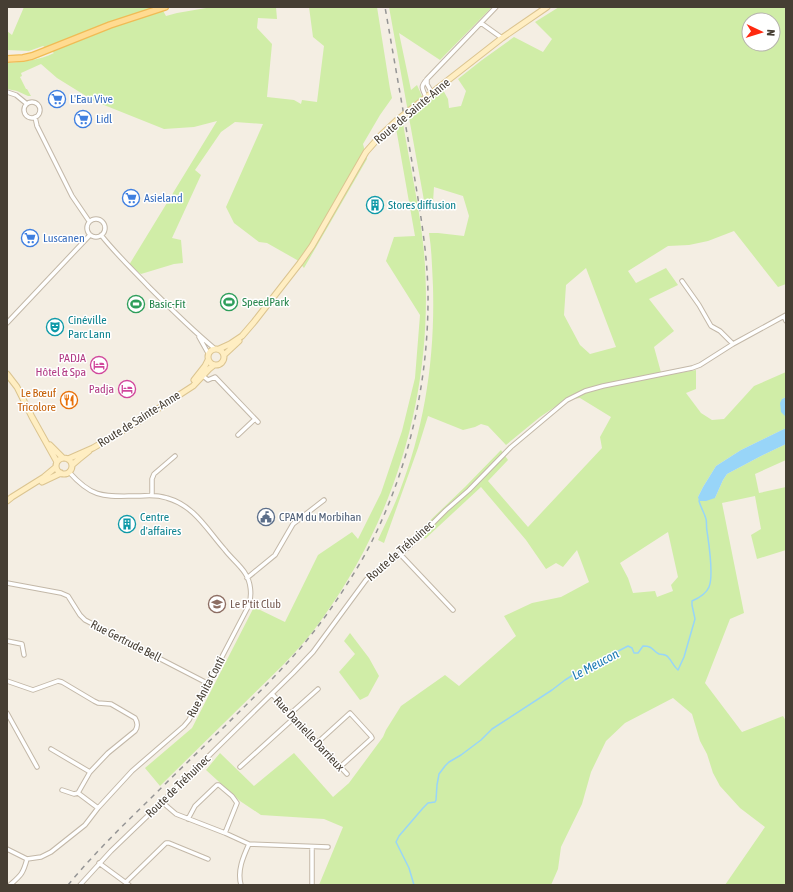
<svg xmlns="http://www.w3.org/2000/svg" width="793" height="892" viewBox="0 0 793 892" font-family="'Asap Condensed',sans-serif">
	<rect width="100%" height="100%" fill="#f4eee3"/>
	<path fill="#d0eda7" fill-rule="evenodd" d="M24 7H161L166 16 177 13 212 7H276L277 19 258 18 257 28 272 44 267 97 294 100 301 104 302 100 317 102 324 46 313 37 309 7H377L390 89 392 98 380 115 363 144 367 159 304 268 297 260 267 243 259 242 234 223 226 207 263 124 235 122 221 132 195 170 201 175 172 238 181 240 183 263 174 264 141 274 129 265 217 121 194 127 164 129 94 101 57 78 41 64 21 73 22 76 20 77 26 89H27L31 96H28L17 91 7 89V63C24 62 39 60 54 53L43 46 29 51 7 50V31L12 35Z
		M389 7H492L440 60 399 33 411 90 417 85 425 103 443 90 448 99 449 108 461 106 466 91 458 79 482 60 514 37 543 52 552 39 535 22 559 7H786V284L778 287 734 231 708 241 689 245 668 246 628 271 636 283 666 268 678 285 649 299 674 331 654 347 662 376 696 370V389L686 393 701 413 712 420 724 419 754 386 786 372V397L782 399 785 416 786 417V428L741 450 716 466 703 487 698 497 715 498 723 480 727 474 761 456 786 444V460L755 474 759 493 786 487V550L757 559 751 535 761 529 755 496 722 503 744 613 730 619 705 683 742 732 783 716 786 721V885H725L765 827 740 808 720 786 713 773 707 754 700 741 692 714 673 698 625 723 606 741 591 772 582 804 561 847 558 869 551 885H319L343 827 324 819 261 815 240 801 206 770 220 753 254 786 294 753 333 797 349 783 383 737 386 730 401 706 445 675 459 686 516 636 504 616 532 603 561 597 589 582 577 550 563 567 556 563 546 569 526 540 481 487 425 539 419 531 465 487 501 450 508 460 488 481 528 527 602 448 600 437 611 417 580 398 565 400 540 417 506 445 488 426 481 424 475 427 463 430 428 416 418 448 384 543 378 540C385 524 393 509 399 493 425 427 435 357 433 287 432 269 432 251 429 233H438L464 236 469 216 463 196 434 187 433 202 434 208 425 206ZM749 20H773V44H749ZM586 268 616 347 590 354 580 345 564 315 566 285ZM668 532 678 577 671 585 673 591 657 597 655 591 633 593 628 578 620 563Z
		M403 123C410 166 420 209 424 252 435 383 399 512 322 619 311 635 298 649 285 663L160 786 145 768 192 728 254 607 285 622 318 555 352 532 358 539 381 493 402 431 415 378 420 315 386 261 394 237 415 236 396 128Z
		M350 633 369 658 379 676 368 696 360 700 339 672 355 654 344 641Z"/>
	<path fill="#98d5f8" d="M786 397V417L781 412 780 403 782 399Z
		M786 428V444L761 456 727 474 723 480 715 498 706 501H699L698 497 703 487 716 466 741 450Z"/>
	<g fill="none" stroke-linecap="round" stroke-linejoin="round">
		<path stroke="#98d5f8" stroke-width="1.5" d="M414 885 409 868 396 842 399 836 423 808 428 803 435 802 436 800 437 785 439 774 445 766 449 762 461 755 481 740 492 729 552 690 565 680 578 672 628 646 632 648 634 653H638L643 646C654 646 652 651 659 654 663 655 666 654 668 657 672 661 673 666 678 670L684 657 695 619 692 605V601C699 598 706 594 709 587 714 575 709 545 707 531 706 527 707 522 706 519 704 512 701 508 699 501"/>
		<g stroke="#c3b8a8" stroke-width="5.5">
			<path id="street" d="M481 23 502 38
				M427 79 496 7
				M7 92 16 95 27 104
				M426 97C422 88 420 87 427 79V84L432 93
				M24 110a8 8 0 1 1 16 0a8 8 0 1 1-16 0Z
				M35 117 37 126 72 196 89 221
				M87 228a9 9 0 1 1 18 0a9 9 0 1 1-18 0Z
				M101 235C116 254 133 270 149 287 170 308 191 329 214 348
				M682 281 699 305 711 326 720 331 733 344
				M784 316 786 321
				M7 323 90 235
				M199 337 208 353
				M203 376 208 380 215 377 258 422
				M238 435 255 419
				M152 495V479L154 474 175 456
				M400 554 453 610
				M247 578 275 555 293 524 324 500
				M7 583 61 593 68 596 80 615 85 620 207 683
				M7 641 22 644 24 655
				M7 681 33 690 58 681 62 682 94 701 98 703 111 704 135 718C138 723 138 727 135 731L108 753 90 772 78 793 74 794 62 790
				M272 694 347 774
				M7 713 37 767
				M290 714 318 689
				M317 743 350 713 371 736 372 738 340 767
				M51 749 90 772
				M240 767 294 718
				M78 793 98 808
				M162 802 176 814 225 833 249 844 328 847
				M188 819 195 806 217 785H219L232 796 237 803 225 833
				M7 849 27 859 41 857 51 852 85 825 98 808 132 771 184 726 189 720 249 605C252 595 251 582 245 573 240 565 231 558 225 550 207 530 195 506 167 498 158 495 149 495 140 496 105 496 94 500 69 472
				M99 863 129 885
				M126 882 166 843H169L208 859
				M10 885C21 875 23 874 27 859
				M80 885 111 851 162 802 293 673 313 652 366 580 372 574 400 554 410 546 446 510 469 490 511 447 567 400 585 391 603 386 692 368 700 365 733 344 786 315
				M241 885C237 871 243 857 249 844
				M312 885V847"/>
		</g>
		<g stroke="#dbc490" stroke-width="7">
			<path id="secondary" d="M415 106 502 38 547 7
				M208 357a8 8 0 1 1 16 0a8 8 0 1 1-16 0Z
				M219 349 230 344 242 336 254 322 300 263 312 246 366 152 381 135 396 121
				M224 355 239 341
				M7 374 17 387 32 417 57 462
				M194 380 205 366 208 360
				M50 445 63 458
				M56 466a8 8 0 1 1 16 0a8 8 0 1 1-16 0Z
				M68 459 93 448 136 423 193 386 209 369 214 365
				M72 465 79 459 89 451
				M42 482 61 473
				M7 501 12 497 44 477 56 467"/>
		</g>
		<g stroke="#f0bb55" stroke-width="8">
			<path id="primary" d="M7 59 23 58 32 56 110 25 165 7"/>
		</g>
		<use href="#street" stroke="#fff" stroke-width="3.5"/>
		<use href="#secondary" stroke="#ffeec2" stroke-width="5"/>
		<use href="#primary" stroke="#ffdb91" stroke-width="5.5"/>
		<path stroke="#959595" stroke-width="1.5" stroke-dasharray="5 5" stroke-linecap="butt" d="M68 885C93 855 120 828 148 801 173 776 199 751 224 727 246 705 268 684 288 662 311 637 331 610 349 581 358 567 367 552 374 537 411 461 429 376 428 292 427 248 419 205 412 162 403 110 394 59 385 7"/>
		<g stroke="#dbc490" stroke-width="7" stroke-linecap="butt">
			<path id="secondary-bridge" d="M396 121 415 106"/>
		</g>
		<use href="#secondary-bridge" stroke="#ffeec2" stroke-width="5"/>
	</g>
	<defs>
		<g id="supermarket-ring" transform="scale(0.9)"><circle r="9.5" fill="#fff" stroke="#3f7fe0" stroke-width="1.5"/><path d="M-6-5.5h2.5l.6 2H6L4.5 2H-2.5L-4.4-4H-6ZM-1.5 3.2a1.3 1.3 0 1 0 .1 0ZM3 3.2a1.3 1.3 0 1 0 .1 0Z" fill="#3f7fe0"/></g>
		<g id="building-ring" transform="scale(0.9)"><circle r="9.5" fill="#fff" stroke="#0f9aa8" stroke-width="1.5"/><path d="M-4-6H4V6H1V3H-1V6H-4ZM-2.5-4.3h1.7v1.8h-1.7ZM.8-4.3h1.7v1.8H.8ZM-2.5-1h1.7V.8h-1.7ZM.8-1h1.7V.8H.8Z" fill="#0f9aa8"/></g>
		<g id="stadium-ring" transform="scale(0.9)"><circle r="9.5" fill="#fff" stroke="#2e9e5b" stroke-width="1.5"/><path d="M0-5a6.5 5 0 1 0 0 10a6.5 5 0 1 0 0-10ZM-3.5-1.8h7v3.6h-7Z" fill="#2e9e5b"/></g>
		<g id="theatre-ring" transform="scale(0.9)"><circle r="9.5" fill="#fff" stroke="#0f9aa8" stroke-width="1.5"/><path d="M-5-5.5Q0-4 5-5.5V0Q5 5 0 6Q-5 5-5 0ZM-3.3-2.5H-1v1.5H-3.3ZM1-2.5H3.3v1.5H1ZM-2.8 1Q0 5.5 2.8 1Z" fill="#0f9aa8"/></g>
		<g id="hotel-ring" transform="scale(0.9)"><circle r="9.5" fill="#fff" stroke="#d1479c" stroke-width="1.5"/><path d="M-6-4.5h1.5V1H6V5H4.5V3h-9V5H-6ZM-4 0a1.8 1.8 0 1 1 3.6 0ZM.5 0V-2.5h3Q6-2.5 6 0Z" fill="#d1479c"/></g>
		<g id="restaurant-ring" transform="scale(0.9)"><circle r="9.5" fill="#fff" stroke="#e8710a" stroke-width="1.5"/><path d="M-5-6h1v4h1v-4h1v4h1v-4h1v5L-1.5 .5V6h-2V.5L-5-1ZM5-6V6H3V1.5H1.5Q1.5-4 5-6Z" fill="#e8710a"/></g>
		<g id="civic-ring" transform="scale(0.9)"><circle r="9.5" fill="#fff" stroke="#5c6f8a" stroke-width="1.5"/><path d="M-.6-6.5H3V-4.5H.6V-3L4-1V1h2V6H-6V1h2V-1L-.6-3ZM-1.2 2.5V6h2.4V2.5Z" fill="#5c6f8a"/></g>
		<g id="school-ring" transform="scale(0.9)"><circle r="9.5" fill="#fff" stroke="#8d6e63" stroke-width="1.5"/><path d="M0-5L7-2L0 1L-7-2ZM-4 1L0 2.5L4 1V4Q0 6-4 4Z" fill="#8d6e63"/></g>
	</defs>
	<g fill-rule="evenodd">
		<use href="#supermarket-ring" x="57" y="99"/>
		<use href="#supermarket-ring" x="83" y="119"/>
		<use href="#supermarket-ring" x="131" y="198"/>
		<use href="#building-ring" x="375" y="205"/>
		<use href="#supermarket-ring" x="30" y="238"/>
		<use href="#stadium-ring" x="229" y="302"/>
		<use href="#stadium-ring" x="136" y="304"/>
		<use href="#theatre-ring" x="55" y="327"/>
		<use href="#hotel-ring" x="99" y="365"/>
		<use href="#hotel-ring" x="127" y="389"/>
		<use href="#restaurant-ring" x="69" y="400"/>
		<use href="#civic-ring" x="266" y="517"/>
		<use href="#building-ring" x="127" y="524"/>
		<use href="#school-ring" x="217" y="604"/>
	</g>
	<g text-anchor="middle" stroke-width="3" stroke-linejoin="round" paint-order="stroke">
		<g font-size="12" fill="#366cbe" stroke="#fff" text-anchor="start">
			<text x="70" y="103">L'Eau Vive</text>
			<text x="96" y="123">Lidl</text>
			<text x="144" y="202">Asieland</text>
			<text x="43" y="242">Luscanen</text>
		</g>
		<g font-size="12" fill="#463e33" stroke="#fff">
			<text transform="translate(412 111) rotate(-40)" y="4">Route de Sainte-Anne</text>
			<text transform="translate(139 419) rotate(-32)" y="4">Route de Sainte-Anne</text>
			<text transform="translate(400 551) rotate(-41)" y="4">Route de Tréhuinec</text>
			<text transform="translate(126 641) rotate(27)" y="4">Rue Gertrude Bell</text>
			<text transform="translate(206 687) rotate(-62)" y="4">Rue Anita Conti</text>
			<text transform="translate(309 734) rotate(47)" y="4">Rue Danielle Darrieux</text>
			<text transform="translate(178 786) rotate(-44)" y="4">Route de Tréhuinec</text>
		</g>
		<g font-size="12" fill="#0d838f" stroke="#fff" text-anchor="start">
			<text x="388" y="209">Stores diffusion</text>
			<text x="68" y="324">Cinéville<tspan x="68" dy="14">Parc Lann</tspan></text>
			<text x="140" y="521">Centre<tspan x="140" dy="14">d'affaires</tspan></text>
		</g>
		<g font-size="12" fill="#27864d" stroke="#fff" text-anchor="start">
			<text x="242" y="306">SpeedPark</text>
			<text x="149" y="308">Basic-Fit</text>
		</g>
		<g font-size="12" fill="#b23c85" stroke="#fff" text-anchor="end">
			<text x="86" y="362">PADJA<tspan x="86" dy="14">Hôtel &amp; Spa</tspan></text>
			<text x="114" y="393">Padja</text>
		</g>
		<g font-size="12" fill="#c56008" stroke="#fff" text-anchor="end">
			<text x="56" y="397">Le Bœuf<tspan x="56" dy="14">Tricolore</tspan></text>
		</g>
		<g font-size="12" fill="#4e5e75" stroke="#fff" text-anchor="start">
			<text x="279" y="521">CPAM du Morbihan</text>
		</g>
		<g font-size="12" fill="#785e54" stroke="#fff" text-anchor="start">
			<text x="230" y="608">Le P'tit Club</text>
		</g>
		<g font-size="13" font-style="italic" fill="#207cb4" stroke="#fff">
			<text transform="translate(595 664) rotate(-28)" y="5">Le Meucon</text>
		</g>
	</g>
	<rect width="793" height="892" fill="none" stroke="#463e33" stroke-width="16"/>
	<g transform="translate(761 32) rotate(94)"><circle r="19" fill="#ffffff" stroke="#b5b2ad"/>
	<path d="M0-3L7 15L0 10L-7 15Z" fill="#ff290f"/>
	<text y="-6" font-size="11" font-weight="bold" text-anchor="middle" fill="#463e33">N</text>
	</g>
</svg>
